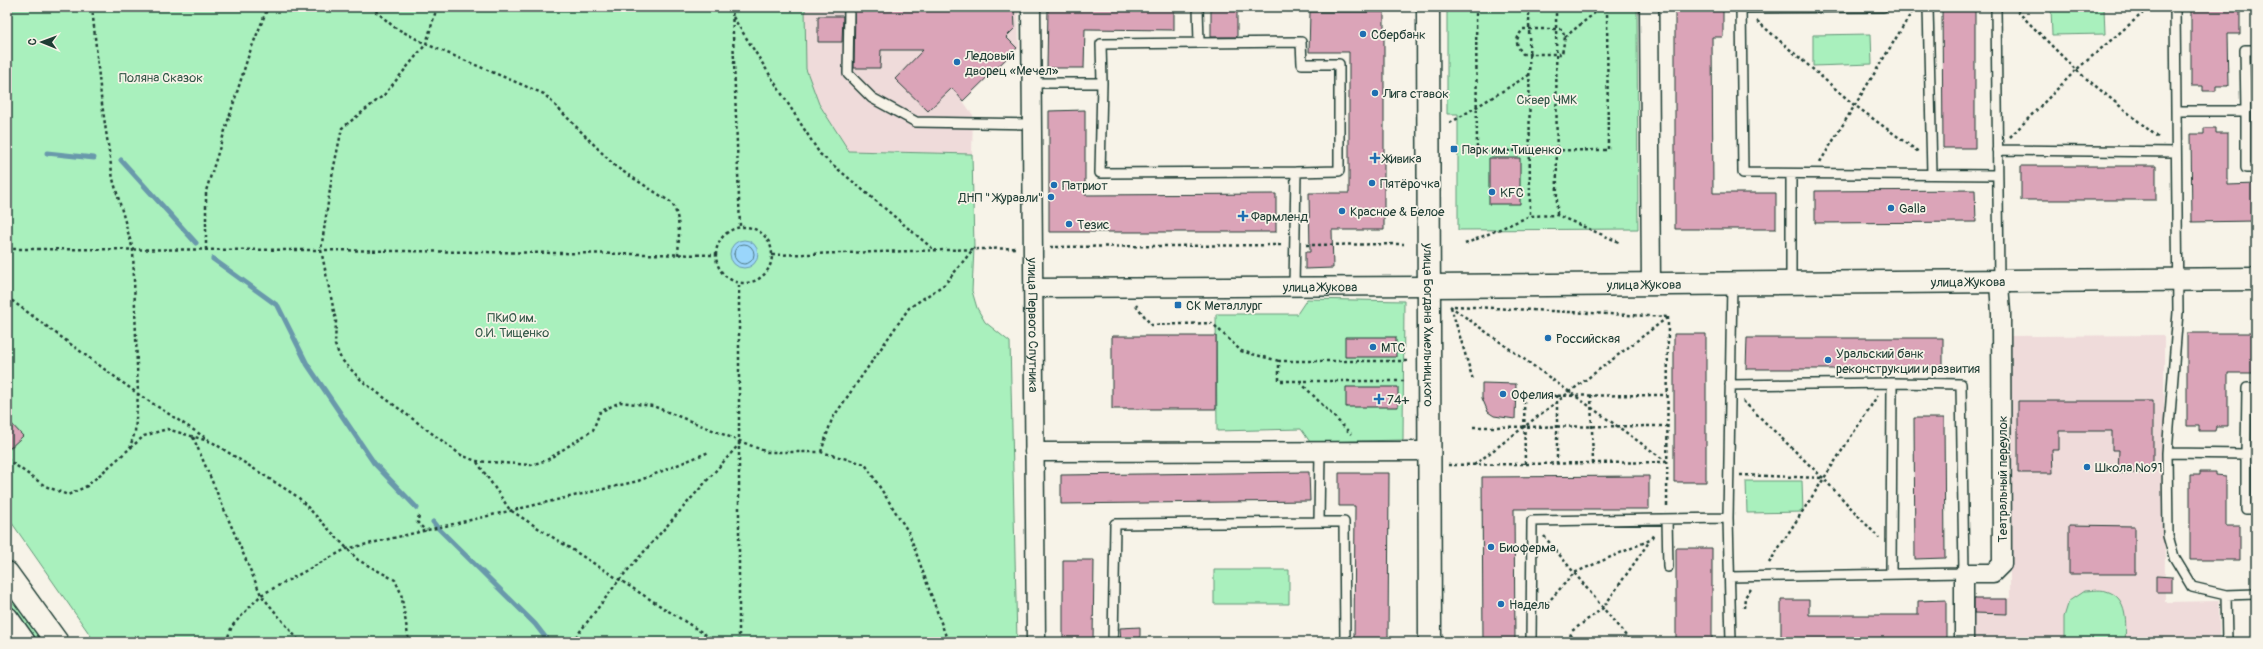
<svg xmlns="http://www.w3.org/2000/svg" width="2263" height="649" viewBox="0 0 2263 649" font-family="Pangolin,sans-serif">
	<rect width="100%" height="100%" fill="#f7f3e8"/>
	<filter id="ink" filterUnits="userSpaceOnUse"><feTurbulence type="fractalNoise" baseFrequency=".025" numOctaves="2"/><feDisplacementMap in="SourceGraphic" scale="8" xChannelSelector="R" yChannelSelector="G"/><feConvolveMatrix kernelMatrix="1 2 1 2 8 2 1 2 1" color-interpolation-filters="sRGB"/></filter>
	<g filter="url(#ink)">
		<path fill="#efdbda" d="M805 7H1018L1019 48 963 101 973 115 972 154 849 151 819 104 805 69Z
			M2164 335 2165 602 2219 601V642H1970V598H2010L2009 336Z"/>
		<path fill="#a9f0bd" stroke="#649678" d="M7 7H805L806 69 819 104 849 151 972 154 974 248 972 291 977 308 985 322 1010 342 1017 642H95L7 516Z
			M1447 7H1637L1638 229 1458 230V114H1447Z
			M2104 8 2105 34 2052 35 2051 9Z
			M1871 34 1872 64 1813 66V35Z
			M1307 299 1404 301 1403 440 1310 442 1301 429 1217 431 1216 314H1297Z
			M1746 481H1802L1803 512 1747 513Z
			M1214 570H1289V604H1214Z
			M7 581 49 642H35L7 602Z
			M2084 591C2090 591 2099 589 2106 591 2129 597 2126 624 2125 642H2064V617L2069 601Z"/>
		<path fill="#9ad6fb" stroke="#6999ab" d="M730 254a14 14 0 1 1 28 0a14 14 0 1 1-28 0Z"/>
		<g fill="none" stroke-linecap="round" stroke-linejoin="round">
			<path stroke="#507a84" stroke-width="1" d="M734 254a10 10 0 1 1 20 0a10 10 0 1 1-20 0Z"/>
			<path stroke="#6999ab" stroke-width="5" d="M47 153 94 158
				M121 160 196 243
				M213 259 278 306 307 364 374 463 417 508
				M433 522 437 527
				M439 529 535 624 549 642"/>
		</g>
		<path fill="#dba4b8" stroke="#1f3d34" d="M855 7H1014L1015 28 1006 37 1017 48 963 101 952 88 928 111 895 79 923 50H881L880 68H854Z
			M1048 7H1174V30L1085 29 1084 68H1047Z
			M1211 7H1237V37H1211Z
			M1675 7H1723V37H1712L1713 193H1776V229H1675Z
			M1942 7H1975V148H1943Z
			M2191 7H2240V34H2227L2228 86H2216V91H2203V86H2191Z
			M1310 12H1384V230H1332L1333 268 1305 269V252H1310L1309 193H1349V52H1309Z
			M818 16H843L842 42H818Z
			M1085 110V195L1276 194V232H1049V111Z
			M2204 128H2216V133H2228V185L2256 184V221L2192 222 2191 134H2204Z
			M1489 158H1520V204H1489Z
			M2021 166H2156V200H2021Z
			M1975 190 1976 222 1815 223V191Z
			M2187 333H2256V373H2228V426H2216L2215 431H2199V426H2187Z
			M1674 334H1706V482H1674Z
			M1112 336H1216V409H1112Z
			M1345 337H1396V357H1345Z
			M1747 338H1943V369H1746Z
			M1482 383 1516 384 1515 419 1494 416 1488 412 1482 398Z
			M1346 387H1398V407H1346Z
			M2018 401H2153V473H2118L2119 450H2112V431H2059V450H2052L2053 473H2018Z
			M1914 418H1944L1945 558 1915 559Z
			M7 419 23 436 7 451Z
			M1309 472 1310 501 1061 504V475Z
			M2200 472H2216V475L2226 476V526H2240V560H2190V475H2200Z
			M1339 473H1389L1388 642H1354L1355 506H1339Z
			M1649 476V509H1514L1515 642H1483L1482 477Z
			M2069 525 2135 526V574H2069Z
			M1676 548H1712V642H1676Z
			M1063 560H1094L1093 642H1063Z
			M2156 576 2172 577V592H2156Z
			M1974 599H2007V614L1974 613Z
			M1781 600H1809V615H1918V601L1946 600V642H1781Z
			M1140 627V642H1121L1120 628Z"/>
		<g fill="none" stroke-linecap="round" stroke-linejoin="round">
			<g stroke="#1f3d34" stroke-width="12">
				<path id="lane" d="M849 7 848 74 872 98 916 122 1032 124
					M1198 7 1199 43
					M1741 7 1743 173 1997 175
					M1928 7 1932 174
					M1996 7 1999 282
					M2175 7 2178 312 2167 453 2168 536 2174 557 2192 587 2226 595 2227 642
					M1742 8 1883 7
					M1032 83H1102L1101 44 1301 42 1302 64H1339V171L1296 172
					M1102 83 1100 173 1296 172 1294 287
					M2177 111H2246V168H2256
					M2246 111 2245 50H2256
					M1997 150 2176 152
					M1791 174V283
					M2167 453 2246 454 2247 388H2256
					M2246 454V509H2256
					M1667 519 1668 567
					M1319 522 1320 451
					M1891 574 1892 383
					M1729 577 1964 573 1961 384 1892 383 1730 385
					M2226 595 2256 594
					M1113 642 1115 524 1319 522H1344L1345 642
					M1531 642 1532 521 1728 518
					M1731 642 1728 518 1732 284"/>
			</g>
			<g stroke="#1f3d34" stroke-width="21">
				<g id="street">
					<path id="s1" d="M1031 7 1036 642"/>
					<path d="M1649 7 1651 285"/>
					<path id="s2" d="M1033 288 1429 286"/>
					<path d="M1034 452 1429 451"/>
					<path d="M1964 642V573H1993L2002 564 2001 313 1999 283"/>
				</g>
			</g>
			<g stroke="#1f3d34" stroke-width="25">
				<g id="secondary">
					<path id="s3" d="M1428 7 1430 642"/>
					<path id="s4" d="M1429 286 2256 279"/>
					<path d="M7 573 57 642"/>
					<path d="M7 618 24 642"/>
				</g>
			</g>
			<path stroke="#1f3d34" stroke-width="2.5" stroke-dasharray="3 3" stroke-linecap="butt" d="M92 7 101 97 113 179 133 250 138 394 135 432 130 447
				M371 7 394 27 426 44 544 94 616 167 672 203C681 219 679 237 678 255
				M437 7 426 44 384 95 342 128 332 176 321 250 336 321 335 345 341 359 362 381 461 455 476 461 531 465 547 460 593 430 600 412 620 402 653 406 767 452H821L865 464 909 533 948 642
				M732 7 740 227
				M1476 7 1477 151 1608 150 1607 7
				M1529 7 1530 216
				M1556 7 1557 215
				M2013 7 2076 70 2160 139
				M733 17 820 154 933 249
				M1757 21 1853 104 1920 153
				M1523 29H1562L1565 37 1562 54H1523C1515 44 1515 40 1523 29Z
				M1565 37 1602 7
				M1450 123 1529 75
				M2010 137 2076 70 2150 7
				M1820 162 1915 7
				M716 255a28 28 0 1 1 56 0a28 28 0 1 1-56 0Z
				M1465 244 1530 216 1557 215 1621 243
				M1306 245 1404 244
				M1050 247 1283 245
				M7 249 321 250 716 255
				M206 250V191L249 54 268 7
				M772 255 1017 248
				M7 297 138 394 209 440
				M1136 305 1151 325 1212 323 1241 351 1279 361
				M1450 306 1667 462
				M1454 306 1667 317
				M1451 307 1473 380
				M1407 361H1279V381H1407
				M1300 382 1351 434
				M1591 395 1593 463
				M1743 401 1823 478 1879 538
				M1473 427 1667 426
				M193 437 261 595 300 642
				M821 452 832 419 909 308 945 284 974 248
				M7 459 45 486 68 495 87 486 144 436 167 429 212 442 298 497 358 560 395 580 401 593 409 642
				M477 462 510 510 717 642
				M1525 464 1524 396 1667 395
				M1557 464V395
				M1448 465 1667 462
				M1474 465 1668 317
				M1740 475 1823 478
				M1667 506 1668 317
				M419 516 417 522 426 531
				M1544 536 1631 642
				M1769 563 1878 395
				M1543 608 1574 573 1650 540 1654 534
				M1744 608 1745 597 1751 589
				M226 642 232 626 261 595 346 549 638 481 709 452
				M572 642 620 579 741 442
				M739 642V283
				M1568 642 1572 631 1603 608 1649 542"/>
			<use href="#lane" stroke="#f7f3e8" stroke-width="9"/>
			<use href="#street" stroke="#f7f3e8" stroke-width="18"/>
			<use href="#secondary" stroke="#f7f3e8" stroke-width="22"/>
		</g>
	</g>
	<g fill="#1f6fb2" stroke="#f7f3e8" stroke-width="1.5">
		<circle cx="1363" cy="34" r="4"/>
		<circle cx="957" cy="62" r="4"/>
		<circle cx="1375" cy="93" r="4"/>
		<rect x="1450" y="145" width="8" height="8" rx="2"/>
		<path d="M1373 152h4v4h4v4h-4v4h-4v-4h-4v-4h4z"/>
		<circle cx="1372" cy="183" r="4"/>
		<circle cx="1054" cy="185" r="4"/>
		<circle cx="1492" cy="192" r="4"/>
		<circle cx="1051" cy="197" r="4"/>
		<circle cx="1891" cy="208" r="4"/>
		<circle cx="1342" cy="211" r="4"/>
		<path d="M1241 210h4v4h4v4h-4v4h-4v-4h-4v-4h4z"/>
		<circle cx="1069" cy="224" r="4"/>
		<rect x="1174" y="301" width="8" height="8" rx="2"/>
		<circle cx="1548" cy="338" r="4"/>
		<circle cx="1373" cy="347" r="4"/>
		<circle cx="1828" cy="360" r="4"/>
		<circle cx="1503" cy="394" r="4"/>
		<path d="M1377 393h4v4h4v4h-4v4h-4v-4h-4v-4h4z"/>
		<circle cx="2087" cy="467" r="4"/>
		<circle cx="1491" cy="547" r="4"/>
		<circle cx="1501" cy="604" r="4"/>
	</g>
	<g text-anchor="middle" stroke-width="3.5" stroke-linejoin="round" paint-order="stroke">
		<g font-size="13" fill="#1f3d34" stroke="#f7f3e8" text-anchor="start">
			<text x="1371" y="39">Сбербанк</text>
			<text x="965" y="60">Ледовый<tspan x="965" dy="15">дворец «Мечел»</tspan></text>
			<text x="1383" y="98">Лига ставок</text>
			<text x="1462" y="154">Парк им. Тищенко</text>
			<text x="1383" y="163">Живика</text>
			<text x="1380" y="188">Пятёрочка</text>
			<text x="1062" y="190">Патриот</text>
			<text x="1500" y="197">KFC</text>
			<text x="1043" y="202" text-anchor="end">ДНП " Журавли"</text>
			<text x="1899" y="213">Galla</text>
			<text x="1350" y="216">Красное &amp; Белое</text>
			<text x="1251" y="221">Фармленд</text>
			<text x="1077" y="229">Тезис</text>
			<text x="1186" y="310">СК Металлург</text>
			<text x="1556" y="343">Российская</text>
			<text x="1381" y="352">МТС</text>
			<text x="1836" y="358">Уральский банк<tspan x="1836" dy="15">реконструкции и развития</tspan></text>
			<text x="1511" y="399">Офелия</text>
			<text x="1387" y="404">74+</text>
			<text x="2095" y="472">Школа №91</text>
			<text x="1499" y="552">Биоферма</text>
			<text x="1509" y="609">Надель</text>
		</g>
		<g font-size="13" fill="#345849" stroke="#f7f3e8">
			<text x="161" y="82">Поляна Сказок</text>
			<text x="1547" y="104">Сквер ЧМК</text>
			<text x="512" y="322">ПКиО им.<tspan x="512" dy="15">О.И. Тищенко</tspan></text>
		</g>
		<g font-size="13" fill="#1f3d34" stroke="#f7f3e8">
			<text dy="5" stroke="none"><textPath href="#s4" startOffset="539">улица Жукова</textPath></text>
			<text dy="5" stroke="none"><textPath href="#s4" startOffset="215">улица Жукова</textPath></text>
			<text dy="5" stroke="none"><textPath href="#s2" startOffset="287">улица Жукова</textPath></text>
			<text dy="5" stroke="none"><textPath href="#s1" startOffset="318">улица Первого Спутника</textPath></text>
			<text dy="5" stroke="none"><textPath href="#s3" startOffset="318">улица Богдана Хмельницкого</textPath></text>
			<text transform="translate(2002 479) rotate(-90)" y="5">Театральный переулок</text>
		</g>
	</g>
	<rect width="2263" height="649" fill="none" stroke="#f7f3e8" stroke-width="24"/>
	<rect x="12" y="12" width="2239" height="625" fill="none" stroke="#1f3d34" stroke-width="1.5" filter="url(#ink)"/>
	<g transform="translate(42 42) rotate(271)" stroke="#f7f3e8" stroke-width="3" paint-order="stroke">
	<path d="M0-3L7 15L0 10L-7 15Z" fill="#1f3d34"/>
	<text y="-6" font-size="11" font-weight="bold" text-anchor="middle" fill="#1f3d34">С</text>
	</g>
</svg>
